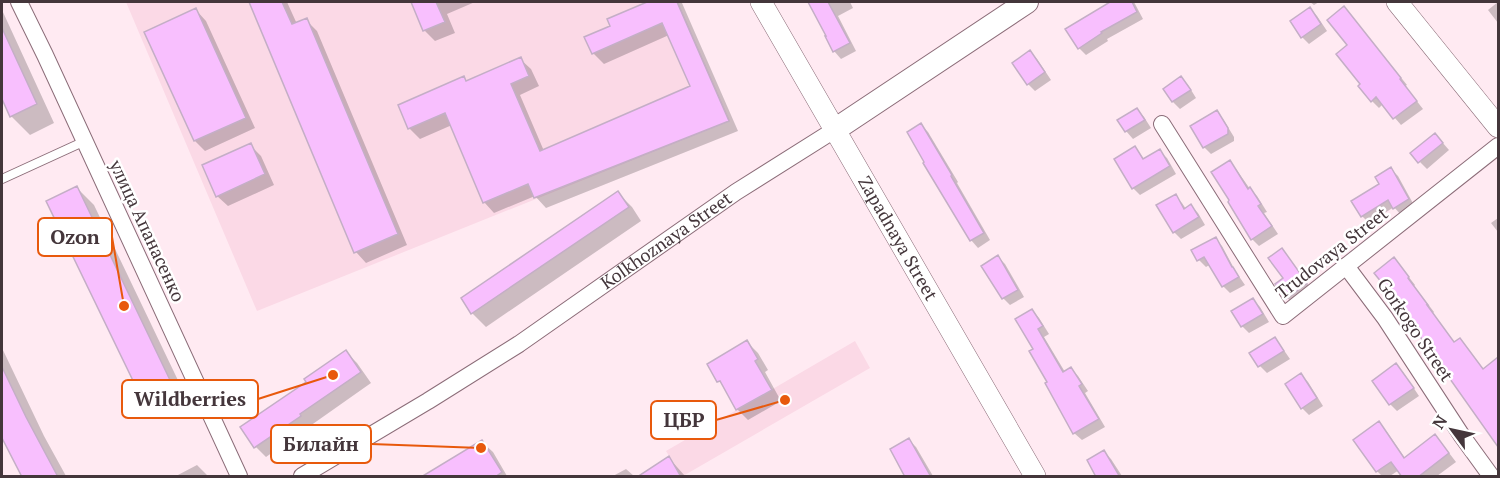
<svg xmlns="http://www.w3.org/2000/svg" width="1500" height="478" viewBox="0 0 1500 478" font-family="'PT Serif',serif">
	<rect width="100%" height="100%" fill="#ffeaf2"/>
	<path fill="#fbd9e6" d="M126 2H678L730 121 257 311Z
		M855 341 870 368 683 476H681L666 451Z"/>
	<path fill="#0003" d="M250 2H287L297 24 306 20 317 31 407 245 366 263 356 252Z
		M412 2H475L447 14 455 33 435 41 425 31Z
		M651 2H681L682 3 738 131 546 208 535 196 494 213 484 202 452 125 420 139 409 128 464 78 468 82 520 59 531 69 539 86 520 95 544 151 692 86 669 35 604 64 593 53 612 27 609 20Z
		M810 2H850L853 8 838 16 856 51 841 59 834 51 827 37 828 36Z
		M1113 2H1134L1143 19 1107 39 1108 41 1086 55 1079 48 1086 17Z
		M1310 2H1319L1314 5Z
		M1498 2V23L1488 10Z
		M1310 9 1317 16 1327 31 1309 44 1302 37Z
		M2 10 54 123 30 135 11 116 2 96Z
		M196 10 206 21 255 128 205 151 195 141Z
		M1351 15 1407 85 1405 86 1423 109 1401 125 1383 104 1379 108 1372 101 1362 84 1349 45Z
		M1030 52 1037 59 1051 80 1035 91 1028 84Z
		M1181 78 1188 85 1196 98 1180 109 1173 102 1165 89Z
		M1137 109 1144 117 1151 128 1133 139 1126 131 1119 120Z
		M1216 112 1223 119 1234 137V141L1211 154 1204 147Z
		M921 125 928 132 958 182 957 183 990 240 978 248 971 240Z
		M1442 142 1449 150 1427 169 1420 162Z
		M250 145 261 156 274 185 228 206 217 196Z
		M1135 148 1145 160 1159 151 1167 158 1176 174 1140 195 1133 188Z
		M1229 161 1236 169 1250 189 1257 196 1267 212 1264 213 1278 234 1259 246 1252 239Z
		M1391 169 1398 176 1415 207 1401 215 1394 207 1369 223 1362 216Z
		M77 188 94 205 186 397 158 409 141 392 48 202Z
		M618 193 632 207 641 221 486 327 472 313 463 299Z
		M1175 196 1182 203 1186 209 1191 206 1198 213 1205 225 1181 239 1174 232Z
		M1498 218V232L1491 223Z
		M1215 239 1222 246 1236 272 1245 285 1230 293 1223 286 1211 264 1206 267 1199 260Z
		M1287 256 1312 290 1293 303 1287 298 1285 279Z
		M998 257 1005 264 1024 297 1010 305 1003 298Z
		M1401 267 1415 285 1414 286 1434 312 1433 313 1455 344 1460 340 1467 347 1484 370 1498 359V446L1418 327 1391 292Z
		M1253 300 1260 307 1269 322 1249 333 1242 326Z
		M1032 310 1039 318 1049 334 1044 337 1065 372 1071 369 1078 376 1088 391 1085 393 1105 427 1082 440 1074 433 1065 418 1035 349Z
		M1274 339 1281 346 1290 359 1267 373 1260 366 1251 353Z
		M747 342 758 353 768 370 765 372 781 401 748 420 737 409 726 388 719 381Z
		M2 348 44 436 66 476H24L2 435Z
		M346 352 357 363 371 383 266 457 256 447 308 382Z
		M1396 365 1403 372 1419 396 1397 411 1390 404 1374 381Z
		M1301 375 1308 382 1323 406 1309 415 1302 408Z
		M1378 423 1387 432 1405 458 1435 436 1443 445 1456 462 1437 476H1404L1399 470 1390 476H1382L1377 471Z
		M909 440 916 447 933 476H907Z
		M482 442 493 452 507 476H433Z
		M1104 452 1111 459 1122 476H1098Z
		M669 458 685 476H640Z
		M197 465 208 476H176Z
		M626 469 634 476H613Z"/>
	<path fill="#f8bffe" stroke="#c4aec6" stroke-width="1.5" d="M249 2H282L292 24 307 18 398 234 354 253Z
		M411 2H436L445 22 423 31Z
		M647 2H677L729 121 534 198 528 184 483 203 445 113 408 129 398 105 464 76 466 81 521 57 529 76 511 84 540 151 690 86 662 23 592 54 584 37 610 26 607 19Z
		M808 2H828L850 43 833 52 825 36H826Z
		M1110 2H1132L1137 12 1101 32 1102 33 1078 49 1065 29Z
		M1344 6 1401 78 1400 79 1417 101 1393 119 1376 97 1371 102 1358 86 1360 84 1336 54 1347 45 1327 20Z
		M1310 7 1321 24 1301 38 1290 21Z
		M196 8 246 118 194 141 144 32Z
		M2 28 37 104 10 117 2 99Z
		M1030 50 1045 72 1027 85 1012 63Z
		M1181 76 1191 90 1172 102 1163 89Z
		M1137 108 1145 120 1125 132 1117 120Z
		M1217 110 1228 128V134L1203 148 1190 126Z
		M921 123 952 175 951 176 984 233 970 241 923 163 924 162 907 132Z
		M1435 133 1443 143 1418 163 1410 153Z
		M251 143 265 174 216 197 202 165Z
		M1135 146 1143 159 1160 149 1170 166 1132 189 1114 159Z
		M1230 160 1248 189 1250 187 1261 204 1258 206 1272 226 1251 240 1228 202 1229 200 1211 172Z
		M1391 167 1409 199 1393 209 1388 200 1361 217 1351 201 1379 184 1375 177Z
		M77 186 170 380 139 393 46 201Z
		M618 191 629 207 471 314 461 298Z
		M1176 194 1184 209 1191 204 1199 217 1173 233 1156 205Z
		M1216 237 1232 267H1233L1239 277 1222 287 1204 257 1197 261 1191 250Z
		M1282 248 1307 283 1286 299 1275 284 1283 278 1268 258Z
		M998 255 1018 290 1002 299 981 266Z
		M1394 257 1409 277 1408 278 1428 305H1427L1454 342 1460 338 1483 369 1498 357V447L1414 328 1416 326 1391 292 1390 293 1374 273Z
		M1253 298 1263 314 1241 327 1231 311Z
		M1032 309 1043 326 1038 329 1063 372 1071 367 1082 384 1079 386 1099 419 1073 434 1045 383 1047 382 1029 351 1033 349 1015 319Z
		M1275 337 1284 351 1258 367 1249 353Z
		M747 340 758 359 755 361 772 390 736 410 720 381 717 382 707 364Z
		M346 350 361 372 300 414 301 416 254 448 240 427 306 382 304 379Z
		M1396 363 1414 388 1389 405 1372 381Z
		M2 367 26 417 58 477H22L2 438Z
		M1301 373 1317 398 1301 409 1285 384Z
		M1379 421 1404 458 1435 434 1449 453 1418 477H1402L1391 462 1376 472 1353 440Z
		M909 438 931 477H905L890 449Z
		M482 440 502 472 495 477H421Z
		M1104 450 1120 477H1096L1087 460Z
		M669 456 681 477H637Z"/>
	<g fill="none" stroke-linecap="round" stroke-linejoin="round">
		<g stroke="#8b6c78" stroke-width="10">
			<path id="service" d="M2 179 85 141"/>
		</g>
		<g stroke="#8b6c78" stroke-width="18">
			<g id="minor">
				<path d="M19 2 45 55 239 476"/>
				<path d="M1162 124 1283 316 1498 146"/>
				<path d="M1346 266 1385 318 1462 436 1491 476"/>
				<path id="s1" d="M302 476 428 401 519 344 736 192 836 129"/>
			</g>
		</g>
		<g stroke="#8b6c78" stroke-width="22">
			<g id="tertiary">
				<path id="s2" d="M761 2C853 159 943 319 1035 476"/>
				<path d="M1397 2 1498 127"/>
			</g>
		</g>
		<g stroke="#8b6c78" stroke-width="24">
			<path id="secondary" d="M836 129 1027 2"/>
		</g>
		<use href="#service" stroke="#fff" stroke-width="8"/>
		<use href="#minor" stroke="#fff" stroke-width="16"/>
		<use href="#tertiary" stroke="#fff" stroke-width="21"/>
		<use href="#secondary" stroke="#fff" stroke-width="22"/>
	</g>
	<g text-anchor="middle" stroke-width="5" stroke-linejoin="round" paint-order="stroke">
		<g font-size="18" fill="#44363b" stroke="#fff">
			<text transform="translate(147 231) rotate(65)" y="6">улица Апанасенко</text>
			<text dy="6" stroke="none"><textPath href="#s2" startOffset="273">Zapadnaya Street</textPath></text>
			<text dy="6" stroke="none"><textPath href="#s1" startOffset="434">Kolkhoznaya Street</textPath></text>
			<text transform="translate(1332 253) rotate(-38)" y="6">Trudovaya Street</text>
			<text transform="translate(1415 330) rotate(56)" y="6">Gorkogo Street</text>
		</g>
	</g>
	<path fill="none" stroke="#e8590c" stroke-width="2" d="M124 306L112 237M333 375L258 399M785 400L716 420M481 448L371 444"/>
	<g fill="#e8590c" stroke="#fff" stroke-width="2">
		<circle cx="124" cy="306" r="6"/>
		<circle cx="333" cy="375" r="6"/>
		<circle cx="785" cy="400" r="6"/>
		<circle cx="481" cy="448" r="6"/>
	</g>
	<g fill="#fff" stroke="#e8590c" stroke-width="2">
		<rect x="38" y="218" width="74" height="38" rx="6"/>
		<rect x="122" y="380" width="136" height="38" rx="6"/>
		<rect x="651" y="401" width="65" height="38" rx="6"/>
		<rect x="271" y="425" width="100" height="38" rx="6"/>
	</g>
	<g font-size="20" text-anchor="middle" font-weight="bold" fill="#44363b">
		<text x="75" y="244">Ozon</text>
		<text x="190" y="406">Wildberries</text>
		<text x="684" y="427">ЦБР</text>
		<text x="321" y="451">Билайн</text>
	</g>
	<rect width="1500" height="478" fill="none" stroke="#44363b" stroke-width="6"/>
	<g transform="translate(1452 430) rotate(303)" stroke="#ffffff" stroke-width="4.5" paint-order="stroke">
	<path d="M0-4.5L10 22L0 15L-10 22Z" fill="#44363b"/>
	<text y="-9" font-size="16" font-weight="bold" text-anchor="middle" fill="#44363b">N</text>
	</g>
</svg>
